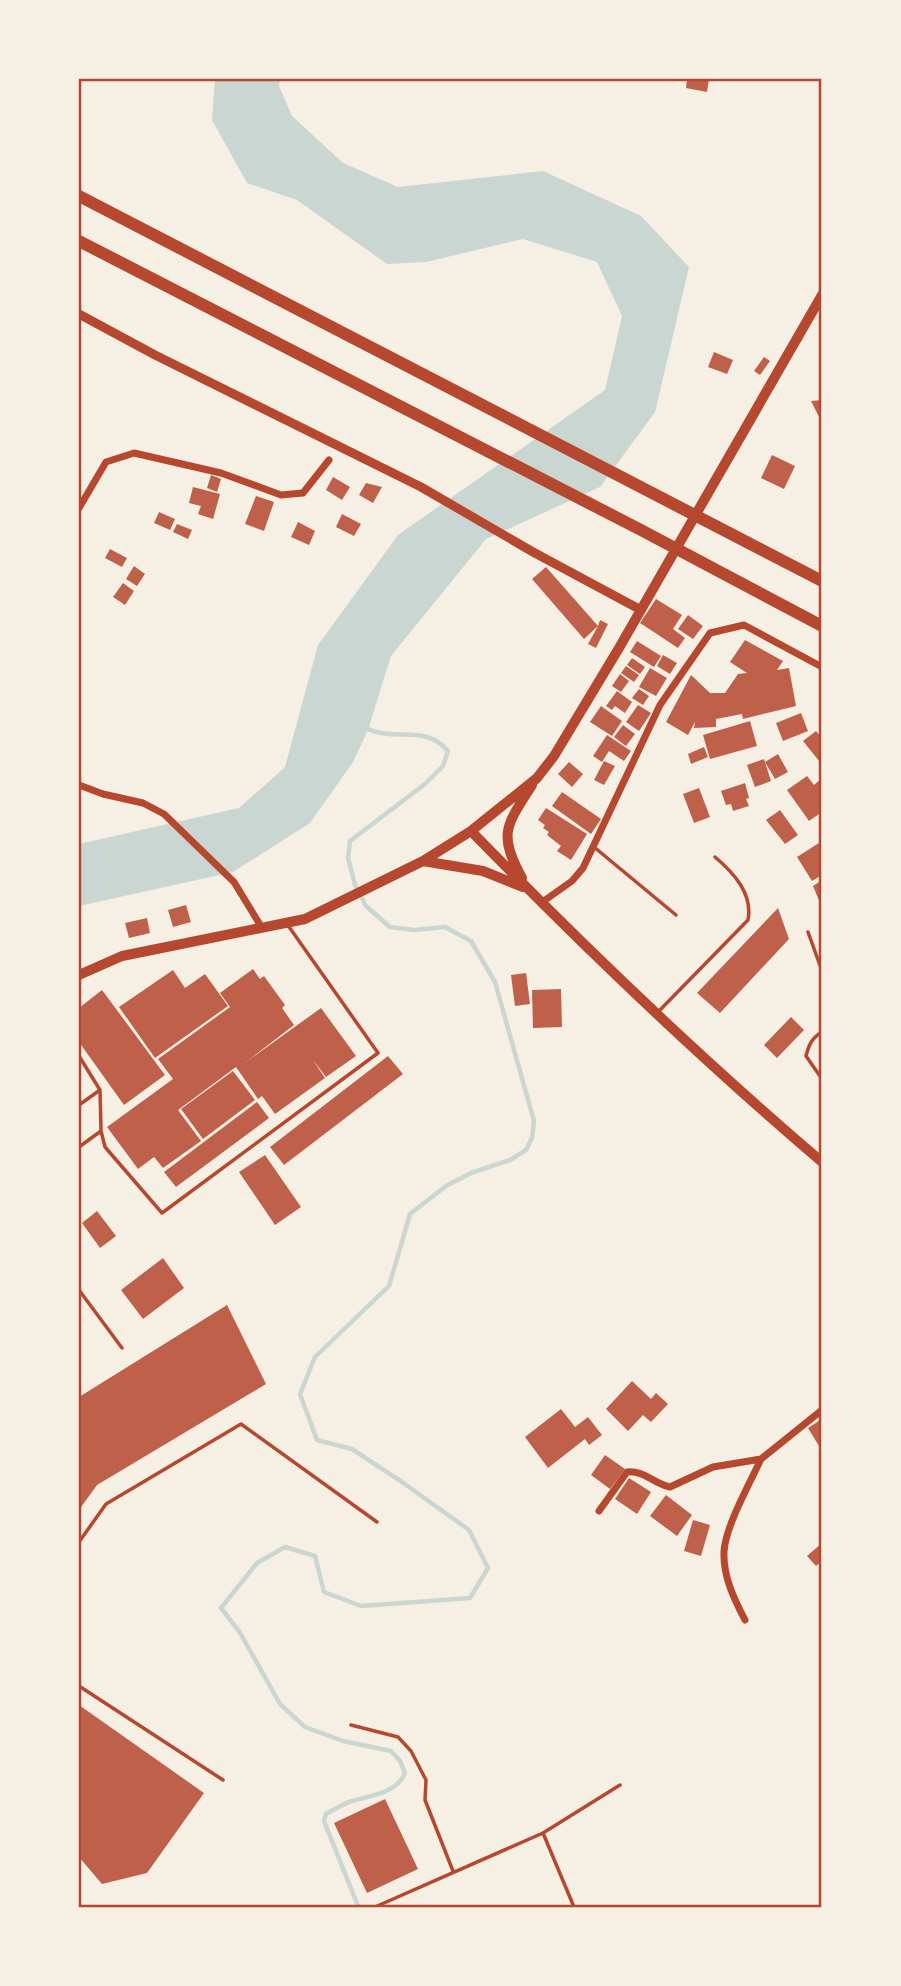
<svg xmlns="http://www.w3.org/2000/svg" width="901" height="1986" viewBox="0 0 901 1986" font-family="Commissioner,sans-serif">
	<rect width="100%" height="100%" fill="#f6efe4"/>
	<path fill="#c9d6d2" d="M215 79H280L279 86 292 116 343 163 398 187 543 171 641 216 689 267 655 412 600 487 486 539 391 656 368 730 353 762 310 823 233 872 79 906V844L239 808 285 767 318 645 398 535 605 390 622 316 597 262 523 239 426 262 387 264 297 200 247 183 212 120Z"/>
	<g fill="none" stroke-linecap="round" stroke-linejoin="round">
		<path stroke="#c9d6d2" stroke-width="4.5" d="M358 1906 324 1821 326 1814C335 1809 343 1804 352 1801 370 1796 397 1793 405 1773L400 1761 391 1751 343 1741 305 1727 280 1704 239 1631 221 1608 257 1563 285 1547 315 1556 324 1592 361 1606 470 1598 488 1568 469 1530 402 1482 352 1449 317 1440 300 1394 315 1357 389 1286 410 1214 446 1186 471 1173 510 1160 526 1150 532 1138 534 1121 495 982 471 941 445 927 414 930 390 927 366 906 355 885 348 858 350 841 425 784 443 766 448 751C424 723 396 743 366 728"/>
	</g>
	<path fill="#bf614a" d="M687 79H709L707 92 686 88Z
		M714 352 733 360 727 374 708 367Z
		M764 357 770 361 760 375 754 371Z
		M822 400V423L811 401Z
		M772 455 795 466 784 489 761 478Z
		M211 475 221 479 217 492 207 488Z
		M333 477 350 487 342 500 326 490Z
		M366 483 382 487 373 503 359 495Z
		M193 487 220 494 213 519 198 514 201 506 189 503Z
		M256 496 274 502 264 531 245 524Z
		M159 512 175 519 170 530 154 523Z
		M342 514 361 524 354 536 336 527Z
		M298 522 315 531 309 545 291 537Z
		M177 524 192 530 188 539 173 532Z
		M110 549 127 558 122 567 105 558Z
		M134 566 145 574 137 586 126 579Z
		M546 567 598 626 600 620 608 624 596 648 588 644 598 626 584 639 532 579Z
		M123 583 134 591 125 605 113 597Z
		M656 599 682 615 673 629 685 638 678 648 640 623Z
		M688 615 703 626 693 639 678 629Z
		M745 640 783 661 777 670 789 668 796 706 743 719 742 714 716 719V727L694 728 695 722 688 735 666 722 691 675 710 693H725L738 674 747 673 730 662Z
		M637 641 661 656 654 667 630 652Z
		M663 655 677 663 670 674 657 666Z
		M632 658 645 667 640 674 627 665Z
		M626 666 639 675 634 682 621 673Z
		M650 668 667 678 656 696 639 687Z
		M620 674 629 681 621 692 612 686Z
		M639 689 649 696 643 705 632 698Z
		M617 691 632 702 625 713 615 706 612 710 606 706Z
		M638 705 651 713 639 731 626 722Z
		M601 706 622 721 612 736 590 722Z
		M801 713 808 731 783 741 776 723Z
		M750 721 757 746 710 759 703 735Z
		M623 725 635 734 626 746 614 737Z
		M816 731 822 738V758L819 761 803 741Z
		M607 735 631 751 624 761 609 751 602 762 593 756Z
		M704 747 708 757 691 764 688 754Z
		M778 754 788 772 775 779 765 762Z
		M764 759 771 781 755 787 747 765Z
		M604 761 615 766 604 785 594 780Z
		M569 762 583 774 572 787 558 774Z
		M807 776 814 785 822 778V812L809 821 787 790Z
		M745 783 749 798 746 799 749 806 733 811 731 804 726 805 721 791Z
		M699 788 710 817 694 823 683 794Z
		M562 792 601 819 591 834 552 806Z
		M546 808 587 834 571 860 557 851 561 846 547 835 549 832 543 828 545 825 538 820Z
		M780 810 798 835 785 844 766 820Z
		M822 841V875L812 881 797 857Z
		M822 880V908L813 886Z
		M186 905 191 922 173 927 168 910Z
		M778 908 789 939 720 1013 697 993Z
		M147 918 150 933 129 938 125 923Z
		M253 969 260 979 264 976 285 1005 282 1008 294 1025 246 1062 321 1008 356 1056 326 1077 313 1060 325 1078 275 1114 262 1096 258 1099 236 1067 178 1110 201 1141 163 1168 154 1157 138 1169 107 1127 173 1079 158 1059 230 1007 220 993Z
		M173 970 185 988 205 974 228 1006 155 1058 119 1007Z
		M526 973 530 1004 515 1006 511 975Z
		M561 989 562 1027 533 1028 532 990Z
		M102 990 165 1075 124 1105 79 1042V1008Z
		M791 1017 804 1030 777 1058 764 1045Z
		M388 1056 403 1074 284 1165 270 1147Z
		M233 1071 255 1100 203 1139 181 1109Z
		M257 1102 269 1118 176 1187 164 1172Z
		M265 1155 301 1207 275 1225 239 1172Z
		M97 1211 116 1236 100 1248 82 1223Z
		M163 1258 184 1288 143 1319 121 1290Z
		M227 1305 266 1384 97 1485 79 1510V1397Z
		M632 1381 651 1399 656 1393 668 1404 651 1422 643 1415 628 1431 606 1409Z
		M561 1409 575 1427 588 1417 602 1435 589 1445 585 1439 548 1468 525 1437Z
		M822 1419V1451L808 1428Z
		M605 1455 625 1469 610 1489 591 1475Z
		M629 1478 651 1492 637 1514 615 1499Z
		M666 1495 692 1515 677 1536 650 1516Z
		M693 1520 710 1525 701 1556 684 1551Z
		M822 1543V1561L816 1566 807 1556Z
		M79 1705 204 1793 147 1873 102 1884 79 1857Z
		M385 1799 418 1869 367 1893 334 1823Z"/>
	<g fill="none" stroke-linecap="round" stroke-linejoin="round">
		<path stroke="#b5482f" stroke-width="3.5" d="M594 847 676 915
			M808 932 822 971
			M658 1012 748 920C753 894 734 873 715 857
			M822 1032C812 1038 809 1044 806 1056L822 1079
			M79 1056 100 1090 79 1105
			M100 1090 101 1131 105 1147 162 1213 378 1053 287 924
			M79 1147 101 1131
			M79 1290 122 1348
			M79 1542 106 1504 241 1424 377 1522
			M79 1686 223 1780
			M351 1725 398 1737 411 1751 426 1780 425 1800 453 1871
			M543 1833 620 1785
			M375 1907 543 1833 574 1907"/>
		<path stroke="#b5482f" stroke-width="7" d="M79 508 106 462 134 453 221 473 281 495 303 493 329 460
			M79 785 103 794 143 803 164 814 234 882 262 928
			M541 903 572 881 583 868 660 705 710 633 744 625 822 667
			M599 1511 627 1472C644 1470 654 1484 670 1487L713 1467 761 1459 822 1410
			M745 1620C734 1599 723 1576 724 1552 725 1527 750 1483 761 1459"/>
		<path stroke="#b5482f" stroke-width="9" d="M79 314 155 355 421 487 533 552 641 610"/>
		<path stroke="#b5482f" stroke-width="10" d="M471 831C583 946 700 1058 822 1162
			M423 861 483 871 523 887
			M522 878C497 833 507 825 532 785
			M79 975 122 956 305 919 423 861 471 831 537 778 554 756 619 648 822 295"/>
		<path stroke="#b5482f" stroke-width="12" d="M79 196 822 581
			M79 241 641 530 822 626"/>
	</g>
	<rect width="901" height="1986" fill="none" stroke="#f6efe4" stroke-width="161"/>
	<rect x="80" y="80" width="740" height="1826" fill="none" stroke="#b5482f" stroke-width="2.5"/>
</svg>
